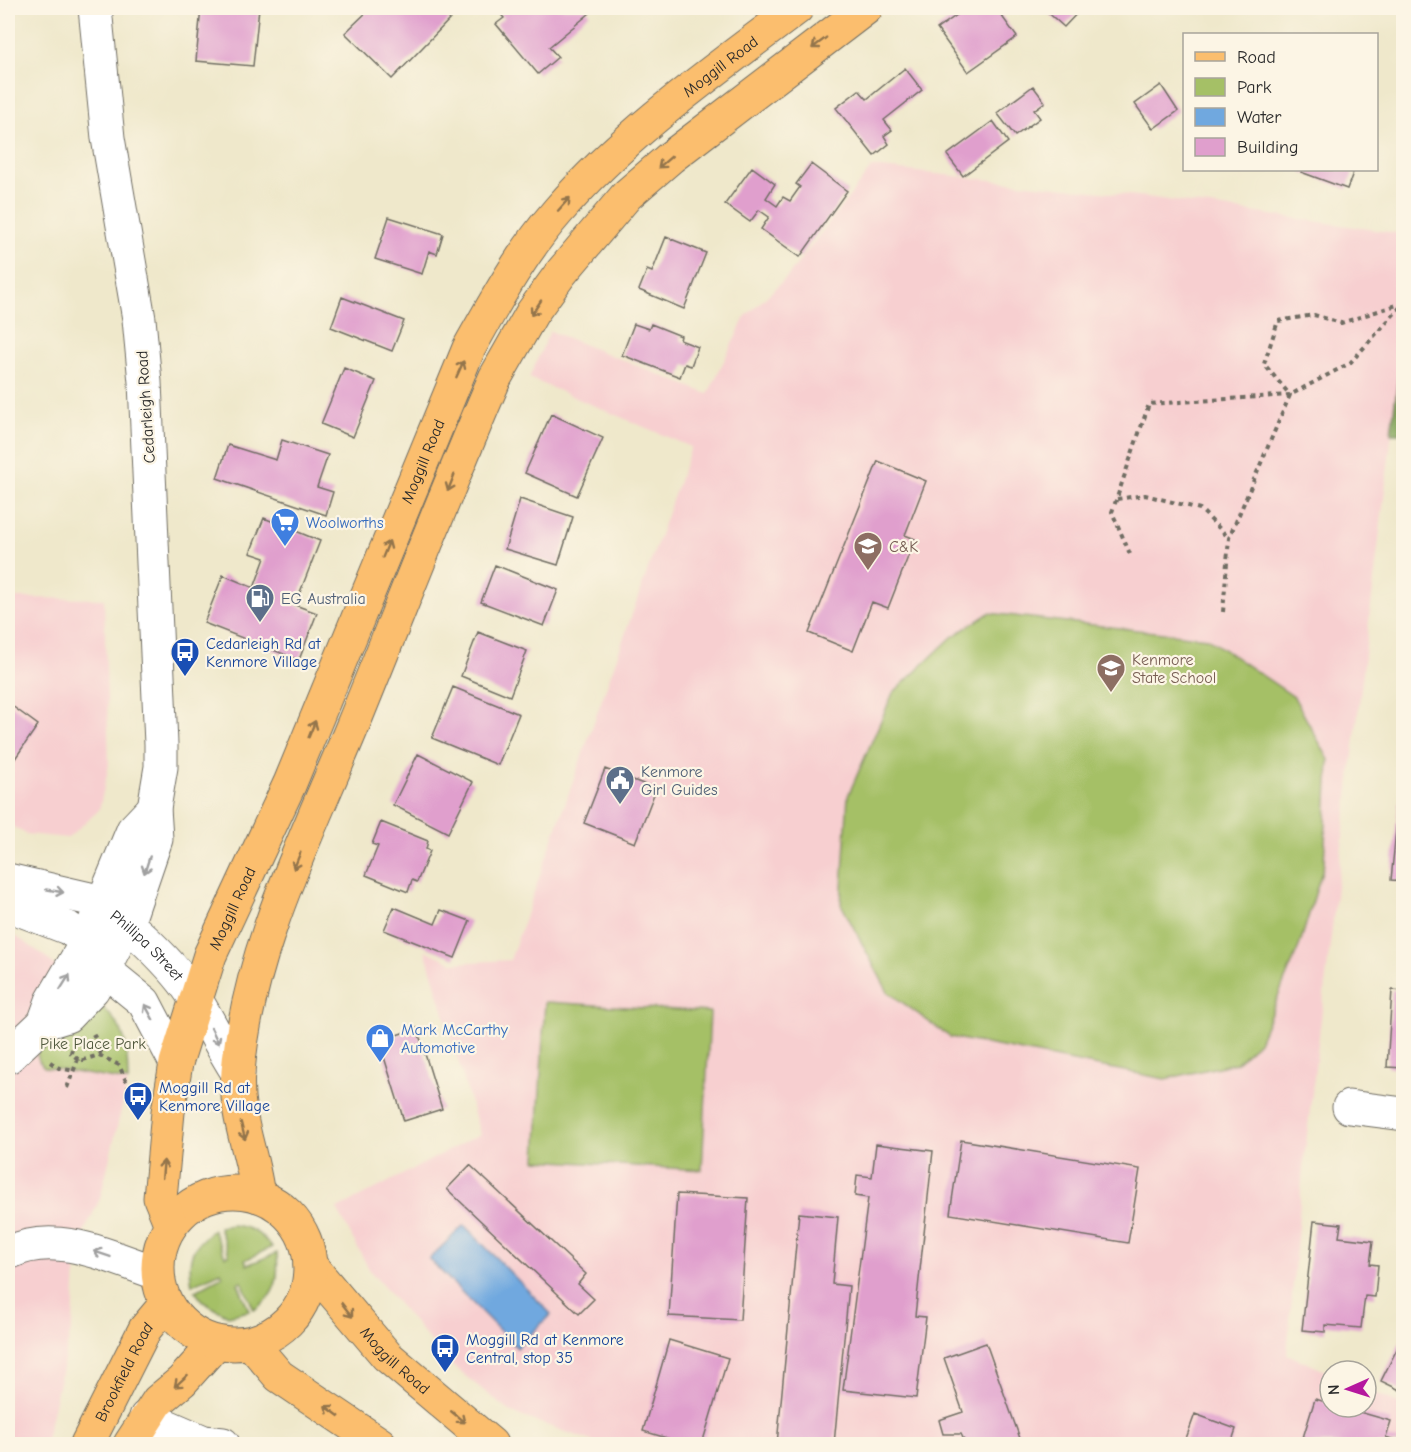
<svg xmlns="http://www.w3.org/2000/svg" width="1411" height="1452" viewBox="0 0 1411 1452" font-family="'Comic Neue',sans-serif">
	<rect width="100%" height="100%" fill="#fcf5e5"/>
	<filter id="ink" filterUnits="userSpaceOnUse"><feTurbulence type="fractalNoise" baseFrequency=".0167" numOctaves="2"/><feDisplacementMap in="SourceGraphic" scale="12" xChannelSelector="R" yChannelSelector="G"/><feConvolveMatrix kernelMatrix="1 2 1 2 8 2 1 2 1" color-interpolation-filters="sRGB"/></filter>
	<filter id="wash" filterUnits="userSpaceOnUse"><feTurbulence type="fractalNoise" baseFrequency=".008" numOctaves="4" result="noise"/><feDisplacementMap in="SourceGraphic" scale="24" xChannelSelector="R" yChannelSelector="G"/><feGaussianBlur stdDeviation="1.35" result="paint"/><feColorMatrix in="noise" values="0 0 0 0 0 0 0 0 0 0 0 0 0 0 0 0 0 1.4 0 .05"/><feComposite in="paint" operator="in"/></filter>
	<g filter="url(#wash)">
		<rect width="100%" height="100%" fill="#efe8cb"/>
		<path fill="#f7cfd0" d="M872 167 1147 197 1403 234V341L1303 1168 1287 1354 1330 1373V1407H1366V1389L1403 1405V1444H600L512 1413 450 1364 370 1271 337 1209 480 1134 425 950 454 963 510 960 691 447 529 378 550 331 708 394 745 317 788 276Z
			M12 598 104 599 109 765 99 810 68 838 26 834 8 824V603Z
			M8 931 42 954 95 1001 39 1061 44 1067 128 1081 100 1199 83 1234 77 1253 73 1321 45 1444H8Z"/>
		<path fill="#a5c066" stroke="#687648" stroke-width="1.5" d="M989 613 1207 638 1294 697 1329 760 1324 864 1300 944 1259 1042 1236 1063 1165 1079 950 1037 888 992 841 904 848 796 893 693 952 637Z
			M95 1001C127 1027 127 1041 128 1081L44 1067 39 1061 36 1050Z
			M545 1002 710 1012 702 1170 536 1160Z
			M232 1225C251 1227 260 1233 272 1247L245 1260 247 1265 277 1253C279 1279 277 1295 254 1310L242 1282 238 1283 249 1311 228 1316 203 1302 195 1291 223 1276 221 1272 192 1285C187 1257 191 1247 213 1230L225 1256 229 1255 219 1227Z"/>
		<path fill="#84a65b" stroke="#586843" stroke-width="1.5" d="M1403 341V433H1391Z"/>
		<path fill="#70a8df" stroke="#4e6a85" stroke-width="1.5" d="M464 1225 551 1314 517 1348 429 1259Z"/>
		<g id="blocks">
			<path fill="#e09fcd" d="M201 8H259L253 66 196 61Z
				M371 8H438L450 19 392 79 345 33Z
				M495 8H585L590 13 549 47 558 57 538 74 496 24 504 18Z
				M967 8H996L1017 37 968 72 937 29Z
				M1043 8H1082L1064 27Z
				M905 68 922 90 884 120 892 130 884 136 889 144 874 156 836 108 859 90 867 99Z
				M1161 85 1178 111 1153 129 1135 104Z
				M1033 86 1045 102 1034 110 1040 118 1015 136 997 113Z
				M993 121 1008 142 963 176 947 155Z
				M811 164 847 191 800 257 761 229 769 217 759 210 750 222 725 204 752 167 775 184 766 198 777 206 783 197 790 201 800 187 796 184Z
				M1302 170H1354L1347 189 1301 172Z
				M389 217 443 234 437 254 429 251 422 274 375 259Z
				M666 237 706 253 684 309 639 290 647 270 652 272Z
				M342 297 404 321 392 351 331 327Z
				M634 324 649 329 651 324 681 336 680 340 698 347 691 366 685 364 680 377 622 355Z
				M344 368 376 381 353 437 321 424Z
				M551 414 603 438 577 496 525 473Z
				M282 440 328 455 317 487 333 492 326 515 217 478 228 445 276 460Z
				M878 461 926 481 905 535 915 539 888 608 872 602 853 651 809 633Z
				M520 499 573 517 558 565 505 549Z
				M264 518 320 541 295 605 317 613 299 660 204 623 223 575 254 588 265 558 250 553Z
				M8 526H10L12 558H8Z
				M495 565 558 590 544 626 481 602Z
				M478 632 527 651 510 696 461 676Z
				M453 687 519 714 498 765 432 738Z
				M8 703 38 725 8 769Z
				M418 754 473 782 448 833 393 805Z
				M605 769 656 789 635 843 584 823Z
				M1399 801H1404V881L1391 880Z
				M381 822 428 841 426 849 430 851 417 882 412 880 408 892 366 875 378 846 372 844Z
				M394 907 435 924 441 910 470 921 455 958 384 930Z
				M1392 990 1404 991V1068L1387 1067Z
				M417 1028 442 1109 404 1121 379 1041Z
				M961 1140 1140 1169 1128 1243 950 1214Z
				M876 1144 933 1151 915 1316 926 1317 916 1398 843 1390 868 1198 855 1196 857 1175 872 1177Z
				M470 1165 586 1274 578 1284 594 1299 579 1314 447 1189Z
				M677 1194 748 1198 740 1320 669 1316Z
				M799 1213 838 1217 832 1284 849 1286 834 1444H777Z
				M1314 1221 1341 1224 1339 1237 1373 1241 1370 1264 1378 1265 1375 1297 1365 1296 1361 1328 1325 1325V1332L1302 1330Z
				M669 1340 728 1358 702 1444H687L643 1431Z
				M1401 1341 1404 1343V1392L1381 1381Z
				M986 1343 1022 1444H966L961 1434H943L939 1420 963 1412 944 1358Z
				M1315 1399 1330 1403V1407H1342L1391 1421 1386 1437 1404 1444H1301Z
				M1195 1414 1236 1429 1231 1444H1184Z"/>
		</g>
	</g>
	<g filter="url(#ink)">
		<use href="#blocks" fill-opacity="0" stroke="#706d63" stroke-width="1.5"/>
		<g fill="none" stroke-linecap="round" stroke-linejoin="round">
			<g stroke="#706d63" stroke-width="35">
				<g id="minor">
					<path id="s1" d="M8 880 90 899C122 914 178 969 196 1000 211 1024 222 1049 238 1073"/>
					<path d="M8 905 68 928 87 941 112 976 144 1002 176 1063"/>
					<path d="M44 1023 52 1001 87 941 133 830 154 808"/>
					<path d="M8 1057 44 1023 67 1016 93 989 127 924 156 839 154 808 161 767V744L145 382 139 319 108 138 95 8"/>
					<path d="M1349 1107 1404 1114"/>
					<path d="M8 1253C56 1229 110 1257 157 1273"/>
					<path d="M146 1417 204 1442 223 1444"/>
				</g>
			</g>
			<g stroke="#706d63" stroke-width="35">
				<g id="major">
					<path id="s2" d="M310 1265 387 1356 491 1444"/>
					<path d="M251 1343 279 1376 380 1444"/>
					<path id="s3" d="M87 1444 145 1329 166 1304"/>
					<path d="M130 1444 158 1401 182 1381 216 1343"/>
				</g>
			</g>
			<g stroke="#706d63" stroke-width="35">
				<g id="highway">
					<circle cx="234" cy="1268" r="76"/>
					<path d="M258 1196C253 1153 234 1116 238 1072 248 950 307 837 353 725 400 610 445 493 495 378L532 313 561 273 627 195 671 157 866 8"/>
					<path id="s4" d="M171 1225 160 1198 168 1112 176 1063 210 955 290 783 469 348C496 300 522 252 558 211 626 132 715 70 797 8"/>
				</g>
			</g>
			<path stroke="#706d63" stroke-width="4" stroke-dasharray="4.5 4.5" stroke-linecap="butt" d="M1117 499 1145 495 1200 509 1229 538
				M1130 554 1112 512 1149 404 1290 395 1264 364 1278 321 1314 315 1341 323 1403 303
				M1223 612 1229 538 1290 395 1350 363 1403 304
				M93 1034 102 1049 99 1055
				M72 1049 71 1053 80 1061 99 1055 119 1065 136 1104
				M50 1062 59 1068 74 1071
				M67 1088 78 1059"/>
			<use href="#minor" stroke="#fff" stroke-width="33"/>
			<use href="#major" stroke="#fbbe6e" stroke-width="33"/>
			<use href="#highway" stroke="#fbbe6e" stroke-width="33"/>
		</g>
		<defs><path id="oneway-shaft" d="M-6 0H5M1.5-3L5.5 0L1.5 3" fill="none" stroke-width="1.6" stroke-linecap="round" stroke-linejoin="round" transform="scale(1.5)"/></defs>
		<g stroke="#93744c">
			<use href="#oneway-shaft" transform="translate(819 43) rotate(143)"/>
			<use href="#oneway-shaft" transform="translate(665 162) rotate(139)"/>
			<use href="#oneway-shaft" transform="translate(564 204) rotate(-48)"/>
			<use href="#oneway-shaft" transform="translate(536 308) rotate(124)"/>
			<use href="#oneway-shaft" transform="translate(460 369) rotate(-66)"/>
			<use href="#oneway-shaft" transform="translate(451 483) rotate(112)"/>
			<use href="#oneway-shaft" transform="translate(386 549) rotate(-68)"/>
			<use href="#oneway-shaft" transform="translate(312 729) rotate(-68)"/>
			<use href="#oneway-shaft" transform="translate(297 861) rotate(112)"/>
			<use href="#oneway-shaft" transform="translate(243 1131) rotate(76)"/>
			<use href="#oneway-shaft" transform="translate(163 1169) rotate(-85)"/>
			<use href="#oneway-shaft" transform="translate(347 1310) rotate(52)"/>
			<use href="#oneway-shaft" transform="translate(181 1381) rotate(138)"/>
			<use href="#oneway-shaft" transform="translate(332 1411) rotate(-144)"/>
			<use href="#oneway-shaft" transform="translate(458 1417) rotate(40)"/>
		</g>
		<g stroke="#a0a0a0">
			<use href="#oneway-shaft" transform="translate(147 865) rotate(108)"/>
			<use href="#oneway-shaft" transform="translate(55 891) rotate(10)"/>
			<use href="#oneway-shaft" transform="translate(65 982) rotate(-58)"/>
			<use href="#oneway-shaft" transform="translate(149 1012) rotate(-119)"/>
			<use href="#oneway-shaft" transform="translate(215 1036) rotate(64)"/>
			<use href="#oneway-shaft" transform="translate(102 1254) rotate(-161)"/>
		</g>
	</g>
	<defs>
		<g id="supermarket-pin" transform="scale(1.5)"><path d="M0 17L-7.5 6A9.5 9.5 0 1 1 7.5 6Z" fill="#3f7fe0" stroke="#fcf5e5"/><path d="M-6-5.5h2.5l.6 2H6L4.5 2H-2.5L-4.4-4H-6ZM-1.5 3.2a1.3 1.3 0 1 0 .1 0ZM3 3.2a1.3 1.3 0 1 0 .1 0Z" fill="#fff"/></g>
		<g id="school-pin" transform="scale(1.5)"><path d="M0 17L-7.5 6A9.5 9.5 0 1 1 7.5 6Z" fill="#8d6e63" stroke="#fcf5e5"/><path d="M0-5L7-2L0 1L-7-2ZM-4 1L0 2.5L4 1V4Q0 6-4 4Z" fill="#fff"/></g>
		<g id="fuel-pin" transform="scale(1.5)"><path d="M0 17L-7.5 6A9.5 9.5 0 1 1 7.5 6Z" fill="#5c6f8a" stroke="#fcf5e5"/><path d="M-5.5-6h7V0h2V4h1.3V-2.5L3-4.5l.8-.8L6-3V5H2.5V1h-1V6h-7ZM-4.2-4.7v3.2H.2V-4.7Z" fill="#fff"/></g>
		<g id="bus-pin" transform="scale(1.5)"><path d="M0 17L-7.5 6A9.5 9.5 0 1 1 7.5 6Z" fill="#1a4fb4" stroke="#fcf5e5"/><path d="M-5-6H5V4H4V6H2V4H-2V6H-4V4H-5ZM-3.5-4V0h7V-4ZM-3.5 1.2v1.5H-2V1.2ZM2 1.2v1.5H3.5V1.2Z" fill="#fff"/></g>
		<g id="civic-pin" transform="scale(1.5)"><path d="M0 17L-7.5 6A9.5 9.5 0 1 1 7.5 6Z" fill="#5c6f8a" stroke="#fcf5e5"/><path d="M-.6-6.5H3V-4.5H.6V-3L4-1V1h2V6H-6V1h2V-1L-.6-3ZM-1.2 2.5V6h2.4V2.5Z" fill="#fff"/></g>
		<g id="shop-pin" transform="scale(1.5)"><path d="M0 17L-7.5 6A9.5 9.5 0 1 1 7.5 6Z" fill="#3f7fe0" stroke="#fcf5e5"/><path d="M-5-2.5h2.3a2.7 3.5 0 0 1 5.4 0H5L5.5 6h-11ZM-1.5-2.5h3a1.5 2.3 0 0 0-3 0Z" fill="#fff"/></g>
	</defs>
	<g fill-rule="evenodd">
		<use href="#supermarket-pin" x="285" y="522"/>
		<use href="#school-pin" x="868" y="546"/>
		<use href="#fuel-pin" x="260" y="598"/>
		<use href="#bus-pin" x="185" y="652"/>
		<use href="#school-pin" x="1111" y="668"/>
		<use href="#civic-pin" x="620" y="780"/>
		<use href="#shop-pin" x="380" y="1038"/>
		<use href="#bus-pin" x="138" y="1096"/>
		<use href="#bus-pin" x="445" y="1348"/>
	</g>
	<g text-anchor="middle" stroke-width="4.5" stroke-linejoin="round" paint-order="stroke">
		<g font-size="16" fill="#2b2b2b" stroke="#fcf5e5">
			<text dy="6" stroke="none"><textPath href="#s4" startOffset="1320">Moggill Road</textPath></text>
			<text transform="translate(145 407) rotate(-94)" y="6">Cedarleigh Road</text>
			<text dy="6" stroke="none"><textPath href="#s4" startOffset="816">Moggill Road</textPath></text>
			<text dy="6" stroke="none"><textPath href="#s4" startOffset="330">Moggill Road</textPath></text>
			<text dy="6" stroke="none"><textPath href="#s1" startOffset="158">Phillipa Street</textPath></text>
			<text dy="6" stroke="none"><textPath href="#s2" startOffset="128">Moggill Road</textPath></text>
			<text dy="6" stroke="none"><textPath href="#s3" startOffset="81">Brookfield Road</textPath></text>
		</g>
		<g font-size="16" fill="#366cbe" stroke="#fcf5e5" text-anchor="start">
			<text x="306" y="528">Woolworths</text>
			<text x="401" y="1035">Mark McCarthy<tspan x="401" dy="18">Automotive</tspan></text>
		</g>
		<g font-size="16" fill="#785e54" stroke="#fcf5e5" text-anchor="start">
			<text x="889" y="552">C&amp;K</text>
			<text x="1132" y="665">Kenmore<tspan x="1132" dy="18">State School</tspan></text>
		</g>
		<g font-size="16" fill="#4e5e75" stroke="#fcf5e5" text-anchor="start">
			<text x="281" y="604">EG Australia</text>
			<text x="641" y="777">Kenmore<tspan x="641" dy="18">Girl Guides</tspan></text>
		</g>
		<g font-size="16" fill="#164399" stroke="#fcf5e5" text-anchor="start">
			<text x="206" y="649">Cedarleigh Rd at<tspan x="206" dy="18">Kenmore Village</tspan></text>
			<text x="159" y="1093">Moggill Rd at<tspan x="159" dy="18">Kenmore Village</tspan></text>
			<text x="466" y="1345">Moggill Rd at Kenmore<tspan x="466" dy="18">Central, stop 35</tspan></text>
		</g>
		<g font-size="16" fill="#50583d" stroke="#fcf5e5">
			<text x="93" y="1049">Pike Place Park</text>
		</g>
	</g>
	<rect width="1411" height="1452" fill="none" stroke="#fcf5e5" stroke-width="30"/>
	<rect x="1183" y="33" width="195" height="138" fill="#fcf5e5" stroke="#a8a49b" stroke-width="1.5"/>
	<rect x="1195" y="52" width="30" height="9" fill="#fbbe6e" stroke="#a8a49b" stroke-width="1.5"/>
	<text x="1237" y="63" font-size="18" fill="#2b2b2b">Road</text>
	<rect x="1195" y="78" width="30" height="18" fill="#a5c066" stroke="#a8a49b" stroke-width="1.5"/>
	<text x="1237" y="93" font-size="18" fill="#2b2b2b">Park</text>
	<rect x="1195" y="108" width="30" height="18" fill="#70a8df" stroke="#a8a49b" stroke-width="1.5"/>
	<text x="1237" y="123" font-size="18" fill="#2b2b2b">Water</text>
	<rect x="1195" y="138" width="30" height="18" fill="#e09fcd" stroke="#a8a49b" stroke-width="1.5"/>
	<text x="1237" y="153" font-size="18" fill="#2b2b2b">Building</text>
	<g transform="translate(1348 1389) rotate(267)"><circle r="28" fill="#fcf5e5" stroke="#a8a49b" stroke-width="1.5"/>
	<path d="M0-4.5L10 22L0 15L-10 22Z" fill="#b5179e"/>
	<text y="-9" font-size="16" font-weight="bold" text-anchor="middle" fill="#2b2b2b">N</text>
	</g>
</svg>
